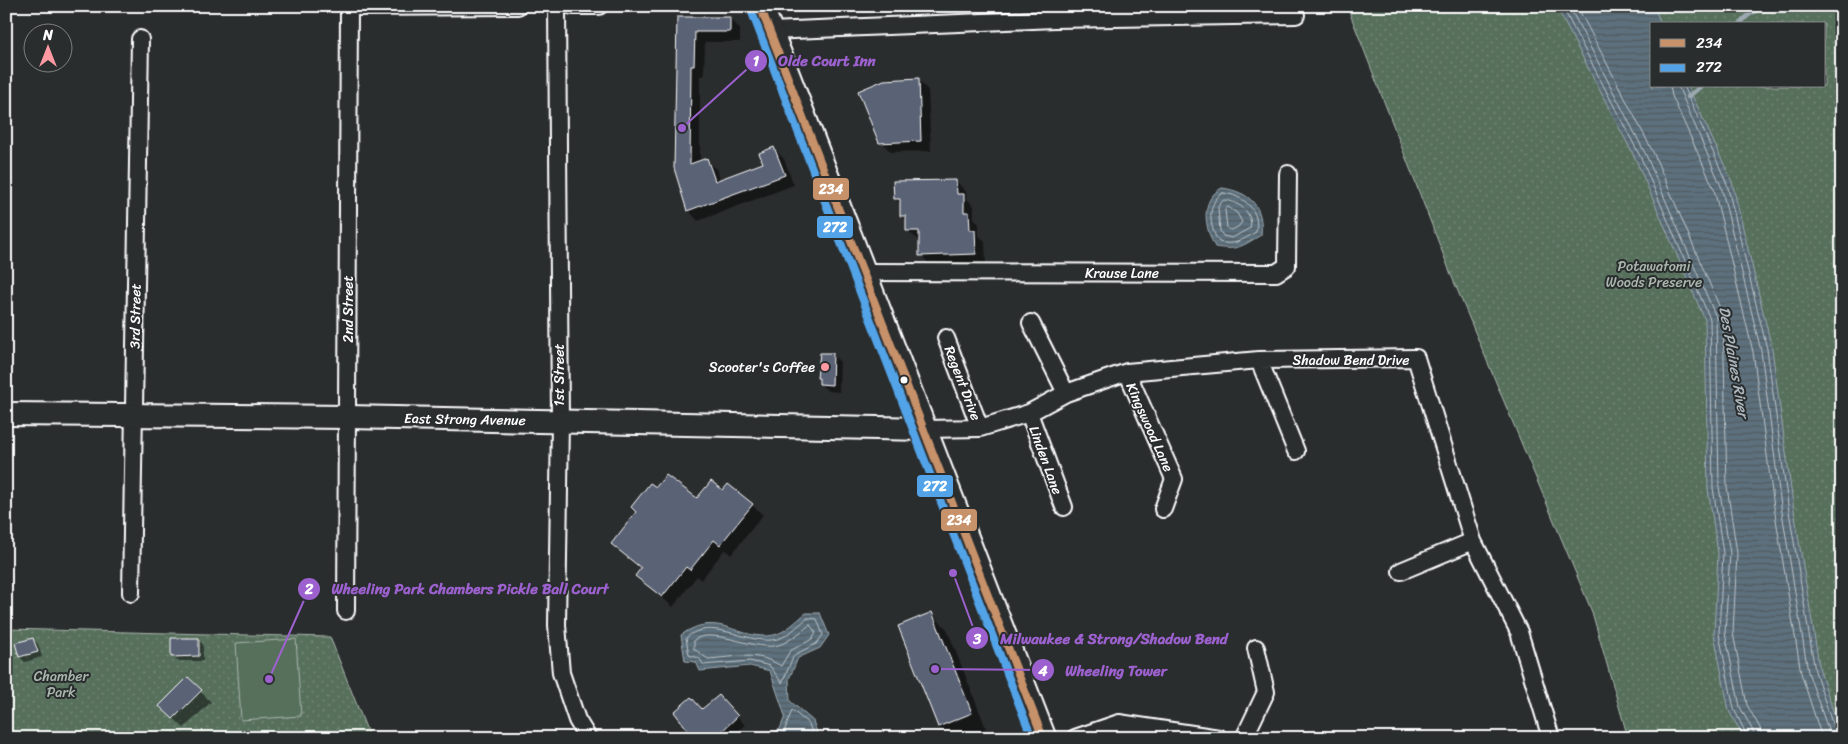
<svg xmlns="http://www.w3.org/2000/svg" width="1848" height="744" viewBox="0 0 1848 744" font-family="Sriracha,sans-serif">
	<defs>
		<pattern id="park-dots" width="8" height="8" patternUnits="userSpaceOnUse" patternTransform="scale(1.25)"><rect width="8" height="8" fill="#576f5c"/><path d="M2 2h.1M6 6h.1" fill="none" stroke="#708574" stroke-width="1.8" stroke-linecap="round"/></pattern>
		<pattern id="water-rules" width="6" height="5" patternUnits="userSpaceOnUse" patternTransform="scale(1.25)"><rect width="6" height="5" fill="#5c707d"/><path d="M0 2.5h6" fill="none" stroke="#525a60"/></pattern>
	</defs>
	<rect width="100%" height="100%" fill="#2a2d2e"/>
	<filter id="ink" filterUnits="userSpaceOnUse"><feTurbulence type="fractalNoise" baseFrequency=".02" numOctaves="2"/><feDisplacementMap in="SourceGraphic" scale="10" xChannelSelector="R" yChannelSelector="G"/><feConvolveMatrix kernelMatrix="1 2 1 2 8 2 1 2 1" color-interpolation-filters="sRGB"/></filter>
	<g filter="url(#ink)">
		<path fill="url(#park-dots)" stroke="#abb7ae" fill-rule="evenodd" d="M1347 6H1842V738H1628L1592 612 1452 277ZM1652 24H1824V86H1652Z
			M6 629 330 637 370 738H6Z"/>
		<path fill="#576f5c" stroke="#abb7ae" d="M296 639 301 716 241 720 236 643Z"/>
		<path fill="url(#water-rules)" stroke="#9da9b1" d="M1556 6H1654L1661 24H1652V86H1688L1732 182 1772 349 1793 504 1820 671 1842 738H1744L1729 711 1714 634 1718 553 1708 489 1705 320 1636 160Z
			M1222 188C1250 192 1264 206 1261 235 1242 246 1238 251 1215 247 1204 227 1200 199 1222 188Z
			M806 613H820L829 635 820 648 798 658 789 679 790 701 813 721 819 738H764L780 729 785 716 770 671 750 666 700 671 696 662 685 661 681 635C719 608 738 642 774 635 786 632 796 621 806 613Z"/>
		<path fill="#0007" d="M865 6H922L925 12 873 14Z
			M679 18H730L740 29V42H705L704 76H700V162L706 160 717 170 720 180 765 164 774 148 784 159 794 185 698 221 688 210Z
			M918 80 928 90 931 151 891 152 881 142Z
			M956 181 966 192 967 199 974 206V218L979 224V236L985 241 986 264 931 266 921 255 920 241 907 231V221L901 216V204L895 199Z
			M833 355 840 362 839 392 828 391 820 384 818 377Z
			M656 489 697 500 723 492 752 505 763 515 731 555 725 549 701 580 697 576 673 607 637 576 642 570 612 544Z
			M932 614 947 629 986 728 963 738H951L939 726Z
			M33 639 38 644 42 657 25 662 20 657 16 644Z
			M198 639 203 644V661H177L172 656Z
			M188 679 211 702 184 728 161 706Z
			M726 704 745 725 730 738H695L703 711Z
			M471 735 474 738H466Z"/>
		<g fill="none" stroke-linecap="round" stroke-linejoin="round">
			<path stroke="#bec6cb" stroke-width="1" d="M1562 6 1641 158 1710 319 1713 488 1723 553 1719 634 1734 709 1748 738
				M1569 6 1646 155 1716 317 1719 487 1730 553 1725 633 1740 707 1753 731 1755 738
				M1577 6 1653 152 1723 315 1727 487 1737 553 1733 633 1747 705 1760 728 1762 738
				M1670 86 1672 96 1714 189 1753 352 1774 507 1801 673 1822 738
				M1678 86 1721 186 1761 351 1781 506 1808 672 1831 738
				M1684 86 1727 184 1767 349 1788 505 1815 671 1835 732 1842 736
				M1223 193C1243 195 1261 210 1256 232 1242 240 1235 246 1219 242 1209 228 1206 202 1223 193Z
				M1224 200C1238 201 1254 213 1250 228L1232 238 1223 236 1220 231 1218 207Z
				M1228 207 1237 213 1242 222 1238 227 1231 230 1227 228 1225 210Z
				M808 618 817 619 823 635 816 644 794 655 782 683 770 666 750 661 704 665 699 658 689 655 686 638C709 616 745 643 772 640 787 639 796 626 808 618Z
				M810 625 816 633 812 639 790 651 781 666C758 651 735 657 708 659L694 649V640C712 627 751 649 774 646 788 644 798 633 810 625Z
				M773 738 784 732 792 710 809 724 814 738"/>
			<path stroke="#9da9b1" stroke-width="4.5" d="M1740 24C1754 5 1769 8 1790 6
				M1688 97 1701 86"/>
		</g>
		<path fill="#5a6274" stroke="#fff" d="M677 17H730V32H695L694 66H691L690 164 707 158 715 181 763 163 759 153 774 147 785 175 687 211 674 168Z
			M919 78 921 141 879 143 858 91 884 80Z
			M956 180 957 194H964V212H969L970 230H975L976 254 919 256V231H906V216H900V199H894L893 181Z
			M820 353H833L832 385 819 384V378H817Z
			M666 475 697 498 711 481 723 490 728 484 753 504 720 545 714 540 690 570 686 567 662 597 635 576 641 568 611 544 636 512 631 507 650 483 656 487Z
			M932 612 972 713 938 727 898 626Z
			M33 638 38 652 19 657 15 643Z
			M171 638H199V656L171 657Z
			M188 677 202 690 173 719 159 706Z
			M719 695 738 716 721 732 720 738H694L674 712 691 697 702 709Z"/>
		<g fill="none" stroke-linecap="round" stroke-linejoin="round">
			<g stroke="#fff" stroke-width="20">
				<path id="street" d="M557 6 560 421 557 625 561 673 577 720 588 738
					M572 6H599
					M770 31 1055 19 1296 15
					M863 272 1276 273 1287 266 1288 174
					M1031 323 1066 393
					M946 338 980 428
					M1259 360 1296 451
					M1127 372 1174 479 1163 509
					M1029 413 1064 507
					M925 429 980 428 1029 413 1066 393 1127 372 1259 360 1416 358 1473 541 1519 632 1551 738
					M1401 571 1473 541
					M131 593 140 39
					M346 611 349 7 518 6
					M1075 738 1119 723 1219 738
					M1244 738 1266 692 1256 648"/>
			</g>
			<g stroke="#fff" stroke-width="26">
				<path id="secondary" d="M6 414 348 417 925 429"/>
			</g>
			<g stroke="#fff" stroke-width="29">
				<path id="primary" d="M760 6 1043 738"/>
			</g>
			<use href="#street" stroke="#2a2d2e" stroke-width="16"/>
			<use href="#secondary" stroke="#2a2d2e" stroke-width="22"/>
			<use href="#primary" stroke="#2a2d2e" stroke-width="25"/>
			<g stroke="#2a2d2e" stroke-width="11">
				<path id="bus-1" d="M760 6 1043 738"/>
			</g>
			<g stroke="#2a2d2e" stroke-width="11">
				<path id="bus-2" d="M751 10 1032 738"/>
			</g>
			<use href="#bus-1" stroke="#c7916a" stroke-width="8"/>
			<use href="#bus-2" stroke="#53a3e8" stroke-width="8"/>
		</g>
	</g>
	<circle fill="#ff9aa2" stroke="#2a2d2e" stroke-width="2" cx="825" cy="367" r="5"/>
	<circle fill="#fff" stroke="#2a2d2e" stroke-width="2" cx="904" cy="380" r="4.5"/>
	<g text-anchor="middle" stroke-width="4" stroke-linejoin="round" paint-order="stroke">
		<g font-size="14" fill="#abb7ae" stroke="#2a2d2e">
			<text x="1654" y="271">Potawatomi<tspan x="1654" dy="16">Woods Preserve</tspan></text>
			<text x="61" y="681">Chamber<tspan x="61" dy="16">Park</tspan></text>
		</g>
		<g font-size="14" fill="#fff" stroke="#2a2d2e">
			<text x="1122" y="278">Krause Lane</text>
			<text transform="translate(348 309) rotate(-90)" y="5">2nd Street</text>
			<text transform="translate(135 316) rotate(-89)" y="5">3rd Street</text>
			<text x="1351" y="365">Shadow Bend Drive</text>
			<text transform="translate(559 375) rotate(-90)" y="5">1st Street</text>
			<text transform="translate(963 383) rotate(69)" y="5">Regent Drive</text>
			<text transform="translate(465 419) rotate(1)" y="5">East Strong Avenue</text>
			<text transform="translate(1150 427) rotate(66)" y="5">Kingswood Lane</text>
			<text transform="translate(1046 460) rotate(70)" y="5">Linden Lane</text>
		</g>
		<g font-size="14" fill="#fff" stroke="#2a2d2e" text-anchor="end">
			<text x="815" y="372">Scooter's Coffee</text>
		</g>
		<g font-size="15" font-style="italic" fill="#aeb8be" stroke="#2a2d2e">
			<text transform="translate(1734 362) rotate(80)" y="5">Des Plaines River</text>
		</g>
	</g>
	<path fill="none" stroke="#9c61cf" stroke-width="2" d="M682 128L756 61M269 679L309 589M953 573L977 638M935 669L1043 670"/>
	<g fill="#9c61cf" stroke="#2a2d2e" stroke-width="2">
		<circle cx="682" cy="128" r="5"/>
		<circle cx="269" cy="679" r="5"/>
		<circle cx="953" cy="573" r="5"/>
		<circle cx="935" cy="669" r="5"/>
		<circle cx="756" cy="61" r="12"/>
		<circle cx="309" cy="589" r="12"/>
		<circle cx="977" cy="638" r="12"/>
		<circle cx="1043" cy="670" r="12"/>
	</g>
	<g font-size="15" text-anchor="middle" font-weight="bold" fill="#fff">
		<text x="756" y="66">1</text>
		<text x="309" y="594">2</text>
		<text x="977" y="644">3</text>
		<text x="1043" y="676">4</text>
	</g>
	<g font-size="15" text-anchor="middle" font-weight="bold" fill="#9c61cf" stroke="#2a2d2e" stroke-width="4" stroke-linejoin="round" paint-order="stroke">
		<text x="827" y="66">Olde Court Inn</text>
		<text x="470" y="594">Wheeling Park Chambers Pickle Ball Court</text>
		<text x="1114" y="644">Milwaukee &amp; Strong/Shadow Bend</text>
		<text x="1116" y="676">Wheeling Tower</text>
	</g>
	<g stroke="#2a2d2e" stroke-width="2">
		<rect x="812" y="177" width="38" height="24" rx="5" fill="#c7916a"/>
		<rect x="816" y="215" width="38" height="24" rx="5" fill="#53a3e8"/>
		<rect x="916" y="474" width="38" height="24" rx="5" fill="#53a3e8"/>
		<rect x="940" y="508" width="38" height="24" rx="5" fill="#c7916a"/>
	</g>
	<g font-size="14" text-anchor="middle" font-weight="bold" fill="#fff">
		<text x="831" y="194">234</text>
		<text x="835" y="232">272</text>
		<text x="935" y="491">272</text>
		<text x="959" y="525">234</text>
	</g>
	<rect width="1848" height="744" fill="none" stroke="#2a2d2e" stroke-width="25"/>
	<rect x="12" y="12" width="1823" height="719" fill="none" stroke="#fff" stroke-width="2" filter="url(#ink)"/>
	<rect x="1650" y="22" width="175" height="65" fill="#2a2d2e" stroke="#7f8182"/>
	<rect x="1660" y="39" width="25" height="8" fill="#c7916a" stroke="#7f8182"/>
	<text x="1696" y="48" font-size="15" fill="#ffffff">234</text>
	<rect x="1660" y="64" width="25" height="8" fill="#53a3e8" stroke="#7f8182"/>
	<text x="1696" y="72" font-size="15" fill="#ffffff">272</text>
	<g transform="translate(48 48)"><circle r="24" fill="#2a2d2e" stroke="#7f8182"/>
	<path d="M0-4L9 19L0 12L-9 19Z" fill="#ff9aa2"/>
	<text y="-8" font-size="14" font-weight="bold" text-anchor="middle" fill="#ffffff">N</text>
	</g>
</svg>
